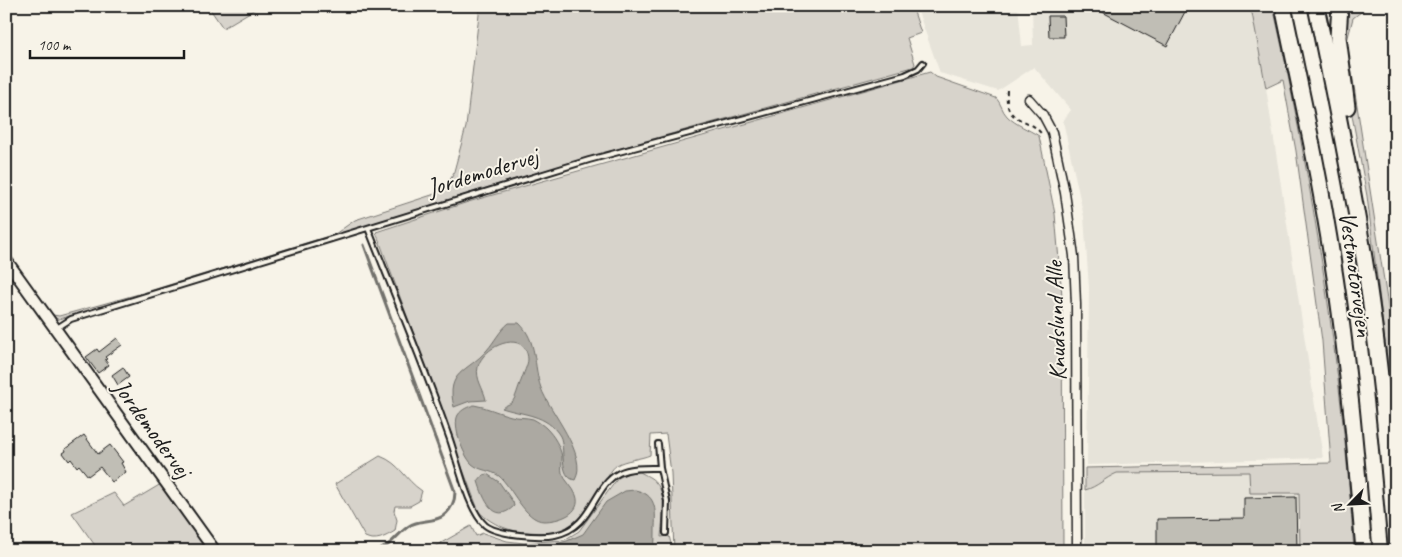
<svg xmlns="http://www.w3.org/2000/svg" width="1402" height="557" viewBox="0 0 1402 557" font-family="Caveat,sans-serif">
	<rect width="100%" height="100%" fill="#f7f3e8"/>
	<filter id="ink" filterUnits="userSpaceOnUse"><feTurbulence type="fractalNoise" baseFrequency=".02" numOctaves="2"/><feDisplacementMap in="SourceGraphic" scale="10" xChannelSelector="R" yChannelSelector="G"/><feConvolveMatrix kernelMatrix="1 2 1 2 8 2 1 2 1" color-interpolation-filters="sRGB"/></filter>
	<g filter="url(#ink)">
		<path fill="#e6e3d9" d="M916 6H1018L1022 46 1033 45 1032 6H1241L1252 12 1266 88 1323 458 1087 465 1089 288 1084 217 1063 121 1071 110 1034 67 998 91 940 73Z
			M1331 463 1336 551H1085V468Z"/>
		<path fill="#d7d3cb" stroke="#7a7874" d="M208 6H260L223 28Z
			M480 6H912L921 33 907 38 915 64 913 67 642 142 502 183 141 296 59 319H55L6 256V251L53 315 59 316 146 292 335 234 355 220 438 193 446 186 453 175 466 127Z
			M1241 6H1273C1313 185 1342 367 1354 551H1300L1299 493H1250L1249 472 1117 473C1105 478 1097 487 1085 490V468L1331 463 1322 341 1296 151 1283 80 1266 88 1252 13Z
			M1344 6H1369L1353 18 1347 41 1396 358V431L1367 196 1346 83Z
			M930 72 936 77 996 98C1001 103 1002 111 1007 116 1016 125 1028 129 1039 136L1055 214 1062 296 1063 551H674L671 473 666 434 651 435 650 455C641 459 624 460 617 465 611 469 608 477 604 484 596 496 582 519 570 527 559 534 541 533 528 532 510 532 493 525 479 512L416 346 414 335 376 232 468 202Z
			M380 456C401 464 404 479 422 491L419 501 410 506H395L394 511 397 520 395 531C385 537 376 542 365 537L335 484Z
			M640 472C645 475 653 478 656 483 668 496 662 521 661 537L669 536 673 551H427L471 526 476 536 483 533 507 541 524 543 564 540 579 531 618 478 628 473Z
			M161 484 208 551H99L72 513 114 493 124 506Z"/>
		<path fill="#aca9a2" stroke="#72716c" d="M509 323H519C538 341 533 366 541 388 549 411 589 455 575 480 558 477 566 448 560 436 547 414 523 415 502 408 505 405 509 405 512 402 516 398 518 387 521 381 523 374 528 365 528 359 526 328 483 345 478 367 475 379 484 389 486 400L470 401 454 407C445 371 468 372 487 350 495 341 499 331 509 323Z
			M474 405C487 407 498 413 511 416 518 418 526 417 533 419 537 421 543 425 546 428 554 436 560 446 562 457 562 463 561 468 562 473 565 481 573 487 576 495 583 514 558 521 544 521 525 521 512 487 499 476 491 470 480 471 472 464 463 455 452 426 458 415 462 409 468 407 474 405Z
			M487 474 499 482 513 502 514 506C494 526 483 498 478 481L483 475Z
			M635 490C656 494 656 509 655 527 655 535 655 543 654 551H512L527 547 549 546 567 541 583 534 606 502 625 491Z"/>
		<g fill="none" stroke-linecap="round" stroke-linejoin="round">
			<path stroke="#72716c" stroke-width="3" d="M364 245 455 492C455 501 451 510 443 516 433 523 419 519 409 526 397 534 389 549 375 551"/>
		</g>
		<path fill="#c0beb5" stroke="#1c1c1c" d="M1091 6H1188L1167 46Z
			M1048 16H1063L1064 37H1049Z
			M117 338 122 345 105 357 107 359 105 360 109 365 98 373 86 357 97 349 99 352Z
			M123 367 129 377 118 385 112 375Z
			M84 435 98 454 110 445 123 462 121 463 126 472 112 482 100 467 88 476 79 465 77 467 71 459 69 461 63 453 66 451 65 449Z
			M1296 497 1297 551H1157V519L1244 518V498Z"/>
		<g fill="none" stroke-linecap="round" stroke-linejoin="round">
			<g stroke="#1c1c1c" stroke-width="8">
				<path id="service" d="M368 228C395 297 424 365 448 434 457 457 467 509 485 525 497 535 540 538 555 535 594 527 592 487 619 473 631 467 647 468 660 468L667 501 666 533
					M57 328 71 319 589 160 905 75 918 69 923 63
					M658 444 660 468"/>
			</g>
			<g stroke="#1c1c1c" stroke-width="11">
				<path id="minor" d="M1029 99 1043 115 1052 132 1065 193 1074 256 1076 304 1077 551"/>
			</g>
			<g stroke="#1c1c1c" stroke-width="14">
				<path id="tertiary" d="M6 260 215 551"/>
			</g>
			<g stroke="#1c1c1c" stroke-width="19">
				<path id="motorway" d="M1283 6C1301 92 1320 177 1333 264 1348 359 1356 455 1364 551
					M1316 6C1334 94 1352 181 1366 270 1380 360 1388 452 1396 544
					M1340 6 1338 37 1347 107"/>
			</g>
			<path stroke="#1c1c1c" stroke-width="2" stroke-dasharray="4 4" stroke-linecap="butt" d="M1007 90C1004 128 1028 113 1043 136"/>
			<use href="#service" stroke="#f7f3e8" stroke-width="4"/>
			<use href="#minor" stroke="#f7f3e8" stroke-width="8"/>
			<use href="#tertiary" stroke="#f7f3e8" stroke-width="10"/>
			<use href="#motorway" stroke="#f7f3e8" stroke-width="15"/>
		</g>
	</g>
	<g text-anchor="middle" stroke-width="4" stroke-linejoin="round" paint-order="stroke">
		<g font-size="25" fill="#1c1c1c" stroke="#f7f3e8">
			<text transform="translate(482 171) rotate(-17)" y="9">Jordemodervej</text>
			<text transform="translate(1357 274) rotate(82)" y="9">Vestmotorvejen</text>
			<text transform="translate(1055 321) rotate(-92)" y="9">Knudslund Alle</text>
			<text transform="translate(153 428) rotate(54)" y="9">Jordemodervej</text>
		</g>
	</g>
	<rect width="1402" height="557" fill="none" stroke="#f7f3e8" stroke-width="25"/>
	<rect x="12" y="12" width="1377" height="532" fill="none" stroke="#1c1c1c" stroke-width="2" filter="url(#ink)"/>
	<g transform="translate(1350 504) rotate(246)" stroke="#f7f3e8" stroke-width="4" paint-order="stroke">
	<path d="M0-4L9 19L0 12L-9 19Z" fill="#1c1c1c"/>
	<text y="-8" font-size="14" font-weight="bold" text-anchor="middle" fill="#1c1c1c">N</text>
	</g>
	<path d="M30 50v8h154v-8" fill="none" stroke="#1c1c1c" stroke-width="2.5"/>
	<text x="38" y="50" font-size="15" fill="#1c1c1c" stroke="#f7f3e8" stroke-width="4" paint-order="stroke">100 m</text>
</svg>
